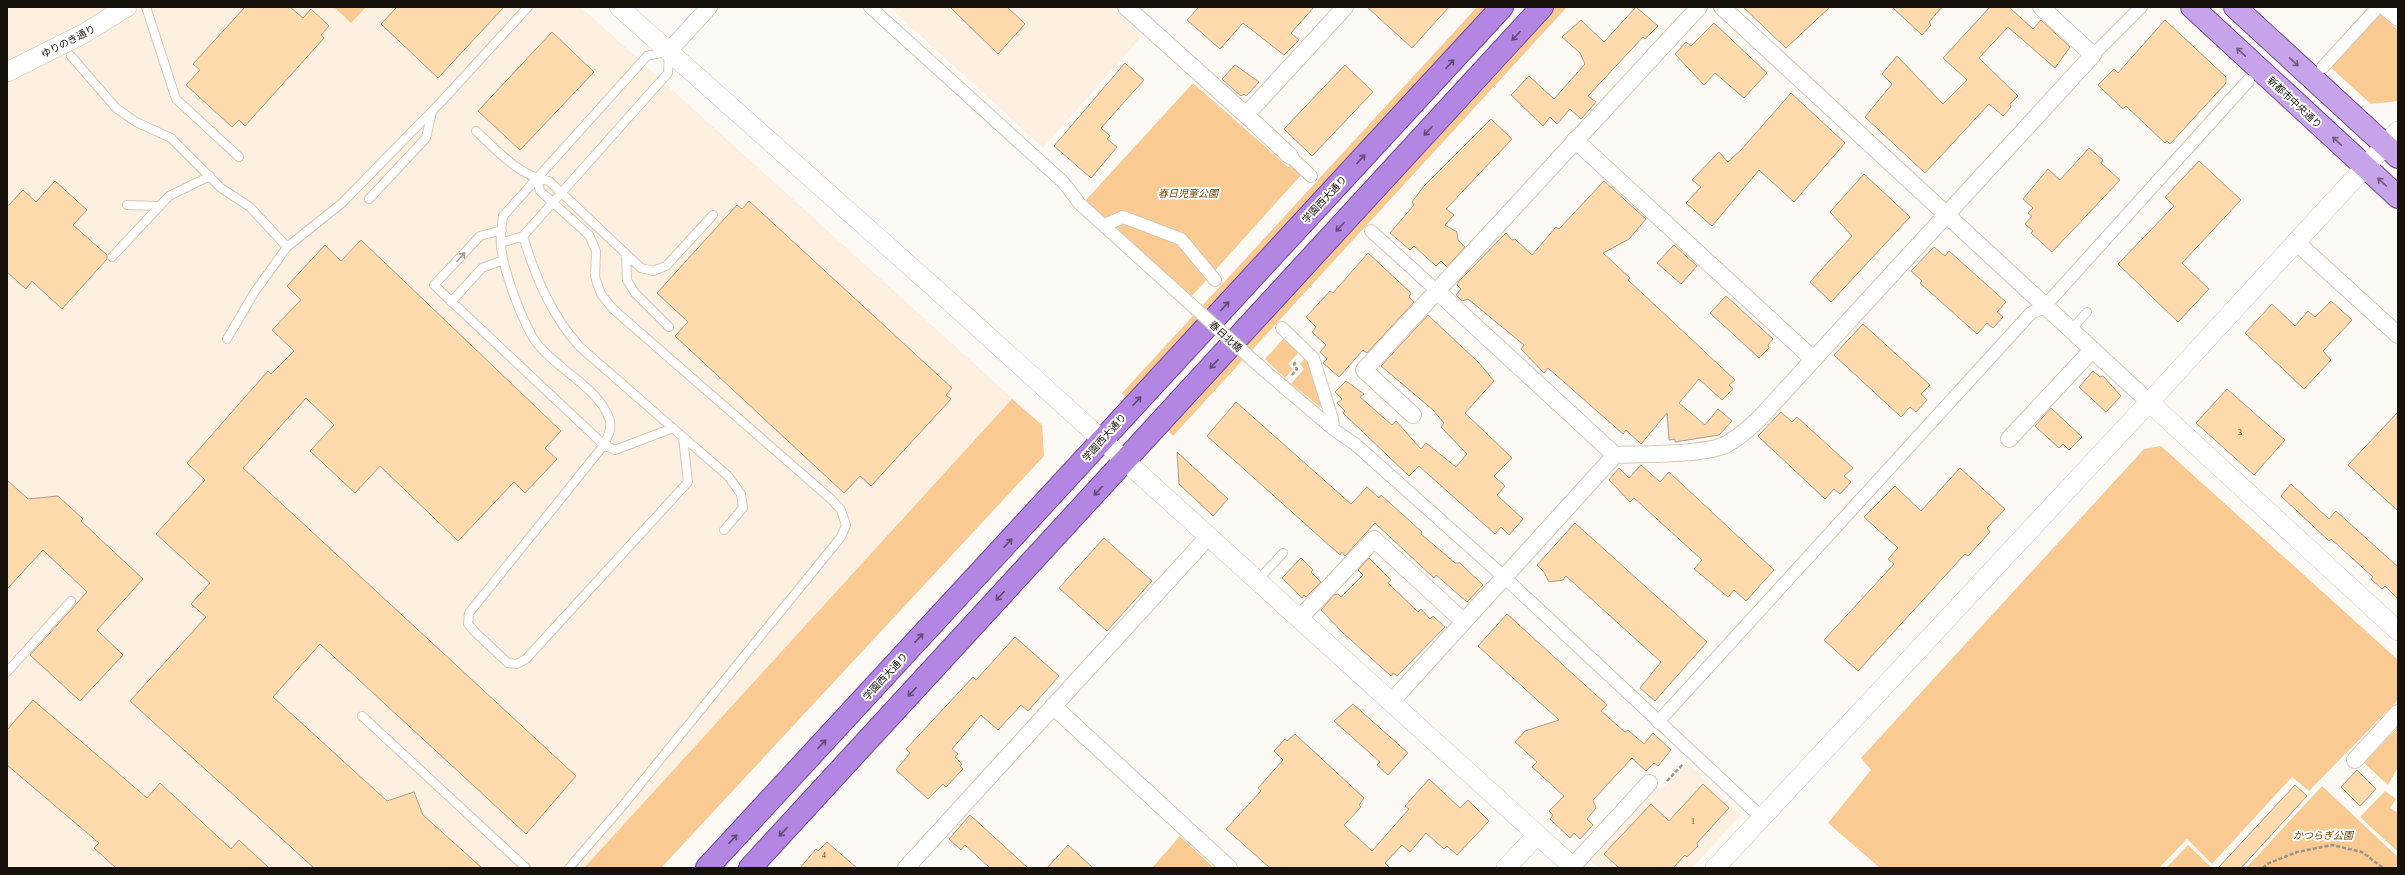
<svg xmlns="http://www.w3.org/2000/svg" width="2405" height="875" viewBox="0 0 2405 875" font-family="'Times New Roman','Noto Sans JP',serif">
	<rect width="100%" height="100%" fill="#fdfaf6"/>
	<path fill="#fdf0e1" d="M7 7H581L1042 425 1044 456 661 868H7Z
		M889 7H1111L1142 36 1043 148Z
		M1687 763 1741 815 1692 868H1599L1592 862V854L1653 787 1662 789Z"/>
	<path fill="#f9cb92" d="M334 7H366L351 23Z
		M1477 7H1488L1127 399 1122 393Z
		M1556 7H1567L1173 436 1167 430Z
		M2379 13 2398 30V101L2371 104 2330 67Z
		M1193 83 1288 167 1292 163 1303 173 1192 296 1085 201Z
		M1286 336 1301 350 1288 364 1293 369 1285 378 1265 359Z
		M1306 357 1327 412 1291 384 1304 369 1300 364Z
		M1012 399 1042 425 1044 456 661 868H584Z
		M2161 446 2398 660V700L2309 791 2292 777 2212 864 2187 839 2159 868H1880L1828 823 1871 770 1861 758 2144 449Z
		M2398 727V767L2388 785 2364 763Z
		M2322 786 2398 857V868H2246Z
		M2385 791 2396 799 2390 808 2398 813V852L2360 817Z
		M1180 836 1213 867 1212 868H1152Z
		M2188 845 2212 868H2166Z"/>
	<path fill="#fedaac" stroke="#aa9c89" d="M245 7H290L303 18 311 9 329 26 321 35 324 38 245 126 239 120 232 127 186 85 200 70 193 64Z
		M397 7H504L438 78 381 24Z
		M950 7H1007L1025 24 998 54Z
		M1199 7H1314L1291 33 1299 40 1284 55 1243 23 1220 49 1187 20Z
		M1367 7H1449L1412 48Z
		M1636 7 1658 26 1645 39 1643 37 1588 96 1596 102 1581 119 1570 109 1557 124 1550 117 1543 126 1511 95 1529 76 1554 99 1585 64 1580 53 1562 37 1581 20 1604 42Z
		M1743 7H1830L1786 48Z
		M1892 7H1942L1929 22 1931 25 1922 35Z
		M1990 7H2009L2033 29 2041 20 2070 47 2055 68 2008 27 1979 58 2018 96 2010 104 2011 107 2003 116 1989 104 1925 173 1865 117 1892 84 1882 74 1897 56 1943 104 1967 80 1943 58Z
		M2165 20 2226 77V83L2170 144 2167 141 2165 143 2126 106 2123 109 2098 85 2114 69 2118 73Z
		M1714 23 1767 73 1744 98 1715 73 1704 85 1675 54 1686 42 1691 46Z
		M552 32 594 72 520 150 478 111Z
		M1125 63 1144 80 1101 128 1110 136 1107 139 1117 147 1091 178 1054 146Z
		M1235 65 1259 82 1246 96 1244 94 1241 96 1222 79Z
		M1345 65 1373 92 1312 156 1284 129Z
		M1791 93 1845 143 1794 202 1759 170 1712 226 1686 203 1701 187 1692 180 1719 152 1728 162 1741 150Z
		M1491 119 1512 139 1446 209 1454 215 1445 225 1457 232 1458 240 1465 247 1447 267 1441 261 1436 266 1414 246 1410 250 1390 233 1414 205 1412 202 1424 186Z
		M2089 148 2103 160 2101 163 2120 180 2052 252 2031 233 2033 231 2025 224 2032 216 2028 213 2033 208 2023 199 2048 169 2060 180Z
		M2199 161 2241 200 2182 263 2209 289 2178 322 2118 264 2174 206 2165 197Z
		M1864 174 1910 217 1831 302 1810 282 1852 236 1830 212Z
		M55 181 87 210 73 225 107 255V259L62 309 32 281 26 289 7 272V207L23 190 36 202Z
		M1604 181 1646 219 1629 239 1603 253 1630 278 1628 280 1735 380 1729 385 1733 389 1722 400 1699 379 1679 403 1705 425 1718 409 1732 421 1719 435 1675 442V439L1669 440 1667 413 1641 444 1626 430 1623 434 1548 368 1544 373 1521 349 1524 345 1468 299 1462 301 1456 295 1461 289 1457 285 1459 281 1506 233 1512 240 1515 239 1532 255 1556 227 1559 229Z
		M749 201 952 388 946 395 951 399 871 486 860 476 844 493 675 336 688 322 657 293 737 205 742 209Z
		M361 240 561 431 545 448 557 459 525 493 514 482 458 541 380 466 355 493 310 451 334 425 306 398 243 468 576 776 526 834 320 644 273 697 387 801 414 792 423 815 482 868H314L130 701 206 617 191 604 210 583 156 534 205 480 187 463 268 371 271 374 294 351 272 330 301 300 287 286 325 245 341 261Z
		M1674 245 1697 266 1681 284 1657 263Z
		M1934 247 1945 256 1949 251 2006 302 1997 312 2003 317 1993 328 1987 323 1977 334 1920 283 1922 281 1911 271Z
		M1368 253 1411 293 1409 297 1414 302 1367 353 1363 350 1339 377 1323 363 1327 359 1320 352 1326 345 1312 332 1316 327 1306 317 1330 291 1333 293Z
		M1726 296 1773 339 1768 345 1769 348 1759 358 1710 313Z
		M2331 301 2352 320 2323 351 2331 360 2304 389 2245 333 2272 304 2295 326 2308 311 2315 317Z
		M1428 315 1479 363 1494 381 1465 413 1512 458 1494 476 1505 486 1497 495 1523 519 1509 535 1501 527 1495 534 1419 466 1409 476 1343 413 1345 411 1337 403 1342 399 1335 392 1346 381 1364 394 1360 397 1392 425 1396 421 1421 449 1426 443 1456 467 1467 454 1441 427 1444 423 1433 410 1381 366Z
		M1863 324 1930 385 1921 394 1927 400 1916 412 1910 407 1901 417 1834 355Z
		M2093 371 2100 377 2103 376 2121 396 2106 412 2079 387Z
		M2227 389 2285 440 2254 475 2196 423Z
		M1236 402 1351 504 1367 487 1379 498 1381 495 1422 532 1421 534 1455 563H1460L1483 585 1467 602 1436 575 1434 578 1375 523 1345 556 1342 552 1340 555 1207 436Z
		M2051 408 2082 437 2069 450 2063 444 2059 448 2035 426Z
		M1781 412 1792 422 1797 417 1853 468 1844 476 1851 482 1840 494 1834 489 1825 499 1758 436Z
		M2398 412V511L2348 465Z
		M1177 452 1228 499 1213 516 1179 484Z
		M1641 465 1660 482 1669 472 1774 570 1746 601 1734 590 1728 597 1694 569 1702 560 1634 498 1630 502 1609 480 1619 468 1629 478Z
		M1960 468 2005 509 1987 528 1990 532 1968 556 1965 554 1858 671 1824 640 1894 564 1888 559 1898 548 1864 517 1895 486 1921 511Z
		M7 480 28 499 58 496 83 519 81 521 143 579 97 630 123 655 80 701 30 655 87 592 43 550 7 589Z
		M2291 484 2329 519 2336 511 2398 567V599L2385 586 2382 589 2371 579 2373 577 2331 539 2329 541 2281 496Z
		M1575 523 1707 642 1655 701 1640 688 1661 662 1566 576 1563 580 1549 582 1544 572 1537 565Z
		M1104 538 1152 581 1107 631 1059 588Z
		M1301 558 1313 570 1311 572 1321 582 1306 597 1304 595 1302 598 1282 578Z
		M1369 558 1391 580 1388 583 1418 612 1421 609 1430 619 1433 616 1445 627 1397 676 1393 673 1391 676 1342 632 1321 610 1334 595 1338 594 1341 597 1363 575 1358 570Z
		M1507 614 1607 705 1601 711 1625 732 1628 730 1644 744 1653 733 1671 750 1658 766 1654 763 1646 771 1632 758 1593 800 1596 808 1587 819 1593 825 1580 839 1574 833 1570 838 1550 819 1553 815 1549 811 1564 796 1532 767 1537 762 1515 742 1525 731 1559 720 1478 646Z
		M1015 637 1059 676 1028 711 1021 705 998 730 981 715 952 749 958 754 955 757 962 764 960 766 963 769 946 787 943 784 928 799 896 770 910 753 906 749 973 677 976 680Z
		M33 700 147 798 160 783 231 849 239 840 269 868H116L94 848 99 843 7 765V730Z
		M1353 704 1408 753 1388 775 1377 765 1380 762 1334 721Z
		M1295 734 1364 798 1359 805 1361 807 1344 825 1372 851 1409 809 1405 806 1429 779 1460 808 1468 800 1489 821 1457 855 1447 846 1444 849 1426 833 1410 852 1402 845 1385 863 1390 868H1270L1226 829 1261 791 1258 788 1283 760 1274 751 1285 739 1287 741Z
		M2357 770 2376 789 2360 806 2341 787Z
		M1703 784 1729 808 1697 843 1698 846 1687 857 1685 855 1673 868H1619L1604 854 1651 804 1669 821Z
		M2295 785 2307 796 2241 868H2218Z
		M970 815 1028 868H990L965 845 961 850 949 839Z
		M827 842 857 868H800L816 849 818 851Z
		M1068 845 1093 868H1047Z"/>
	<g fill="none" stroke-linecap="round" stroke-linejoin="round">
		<g stroke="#d7c7b4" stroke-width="10">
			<path id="service" d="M146 7 176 99 239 157
				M669 51 668 73 523 236C535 276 551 315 580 347L683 437 688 482 526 659 517 664 508 663 475 632 468 624 469 613 604 445C607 438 612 429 610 421 600 386 550 367 532 336 520 314 502 268 501 244 500 235 502 225 503 216L647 56Z
				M71 56 116 108 136 122 171 138 221 188 250 207 287 247
				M476 131C498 151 518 176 549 181L641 268 653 271 666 266 713 215
				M537 179 540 191 589 235 596 251 595 277 601 294 613 309 832 500 841 510 846 525 841 537 620 809 569 868
				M369 199 426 138 432 112
				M127 205 160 206
				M502 230 480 236 434 285 604 445 615 450 673 428
				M501 243 523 236
				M626 254 627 280 635 293 669 327
				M112 257 169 196 210 176
				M451 302 482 268 503 260
				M2070 331 2087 312
				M227 339 254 293 287 247 342 203 441 102 528 7
				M683 437 728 476 741 494 743 508 724 530
				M1257 581 1283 553
				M7 672 71 601
				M362 716 526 868"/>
		</g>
		<g stroke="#d7c7b4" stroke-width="14">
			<path id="pedestrian" d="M870 7 1063 182 1080 204 1186 300
				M2093 55 2141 7
				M2323 67 2378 7
				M1290 156 1311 176
				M1105 225 1123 217 1181 239 1215 280
				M1371 231 1437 291
				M1282 328 1313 358 1332 419 1333 429
				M1265 371 1333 429 1355 444 1504 577 1761 817
				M1658 722 2031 313 2044 307 2248 81"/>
		</g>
		<g stroke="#d7c7b4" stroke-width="18">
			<path id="minor" d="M1126 7 1246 115 1345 7
				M1722 7 2149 402
				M2385 7 2398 18
				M669 51 709 7
				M1246 115 1290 156
				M1575 140 1813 359
				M2295 241 2398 335
				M1437 291 1615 455C1641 454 1703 455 1725 445 1737 439 1747 430 1757 421L2093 55 2041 7
				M1413 415 1364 370 1699 7
				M2009 439 2092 350
				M1299 619 1374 539 1463 621
				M1391 702 1615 455
				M1053 706 1229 868
				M2355 760 2398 713
				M1572 867 1649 783
				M906 868 1208 537"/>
		</g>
		<g stroke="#d7c7b4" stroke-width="20">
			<path id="tertiary" d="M619 7 948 300 1574 868
				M7 72 83 34 127 7
				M2149 402 2398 631
				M1506 868 1537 835
				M1715 868 2166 384 2398 131"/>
		</g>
		<g stroke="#714a92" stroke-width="24">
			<path id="primary" d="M2192 7 2398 197
				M2235 7 2398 157"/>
		</g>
		<g stroke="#714a92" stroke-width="24">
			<path id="trunk" d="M707 868 1502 7
				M750 868 1542 7"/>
		</g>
		<path stroke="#99958f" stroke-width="2.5" stroke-dasharray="4 2" stroke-linecap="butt" d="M1292 375 1297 369 1294 364 1296 362
			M1667 781 1683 764
			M2263 868 2267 864 2297 852 2332 845 2362 852 2383 868"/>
		<use href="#service" stroke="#fff" stroke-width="8"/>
		<use href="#pedestrian" stroke="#fff" stroke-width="12"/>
		<use href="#minor" stroke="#fff" stroke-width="16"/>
		<use href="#tertiary" stroke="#fff" stroke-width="19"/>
		<use href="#primary" stroke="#c7a4ea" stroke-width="22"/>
		<use href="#trunk" stroke="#b486e3" stroke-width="22"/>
		<g stroke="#d7c7b4" stroke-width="14" stroke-linecap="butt">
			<path id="pedestrian-bridge" d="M1186 300 1265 371"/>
		</g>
		<use href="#pedestrian-bridge" stroke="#fff" stroke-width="12"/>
	</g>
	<defs><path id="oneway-shaft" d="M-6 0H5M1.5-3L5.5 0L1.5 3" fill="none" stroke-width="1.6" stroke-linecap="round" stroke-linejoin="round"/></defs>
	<g stroke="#654c76">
		<use href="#oneway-shaft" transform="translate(1516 36) rotate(133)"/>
		<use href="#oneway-shaft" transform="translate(1450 64) rotate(-47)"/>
		<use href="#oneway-shaft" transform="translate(1428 131) rotate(133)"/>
		<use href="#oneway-shaft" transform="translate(1361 159) rotate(-47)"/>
		<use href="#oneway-shaft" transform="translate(1340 227) rotate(133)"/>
		<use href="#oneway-shaft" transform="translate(1225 306) rotate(-47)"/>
		<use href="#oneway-shaft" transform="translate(1214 364) rotate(133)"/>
		<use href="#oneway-shaft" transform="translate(1137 401) rotate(-47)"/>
		<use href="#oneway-shaft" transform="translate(1098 491) rotate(133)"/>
		<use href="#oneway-shaft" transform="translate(1008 543) rotate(-47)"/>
		<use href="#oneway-shaft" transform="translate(1000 596) rotate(133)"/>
		<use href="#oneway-shaft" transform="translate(919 638) rotate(-47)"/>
		<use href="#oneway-shaft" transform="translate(912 692) rotate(133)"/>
		<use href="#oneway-shaft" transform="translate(822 744) rotate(-47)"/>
		<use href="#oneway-shaft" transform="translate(783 832) rotate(133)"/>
		<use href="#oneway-shaft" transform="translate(733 839) rotate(-47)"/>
	</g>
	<g stroke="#6e5a7a">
		<use href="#oneway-shaft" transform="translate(2241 52) rotate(-137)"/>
		<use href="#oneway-shaft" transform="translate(2294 62) rotate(43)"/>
		<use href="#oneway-shaft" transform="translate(2337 141) rotate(-137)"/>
		<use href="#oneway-shaft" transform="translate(2382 182) rotate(-138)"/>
	</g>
	<use stroke="#a2a09d" href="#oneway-shaft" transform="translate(461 257) rotate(-48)"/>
	<g text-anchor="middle" stroke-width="4" stroke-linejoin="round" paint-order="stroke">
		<g font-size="8" fill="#504332">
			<text x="2240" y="435">3</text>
			<text x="1693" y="824">1</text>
			<text x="824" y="858">4</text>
		</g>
		<g font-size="10" fill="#16110a" stroke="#fff">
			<text transform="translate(68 41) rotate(-27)" y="4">ゆりのき通り</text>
			<text transform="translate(2295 102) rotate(43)" y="4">新都市中央通り</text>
			<text transform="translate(1324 199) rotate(-47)" y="4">学園西大通り</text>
			<text transform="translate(1226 336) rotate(42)" y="4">春日北橋</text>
			<text transform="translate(1104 437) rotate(-48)" y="4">学園西大通り</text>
			<text transform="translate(885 676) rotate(-47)" y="4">学園西大通り</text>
		</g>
		<g font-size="10" font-style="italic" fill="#6e4705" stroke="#fff">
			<text x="1188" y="197">春日児童公園</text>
			<text x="2323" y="839">かつらぎ公園</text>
		</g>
	</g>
	<rect width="2405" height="875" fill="none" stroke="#16110a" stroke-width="16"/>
</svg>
